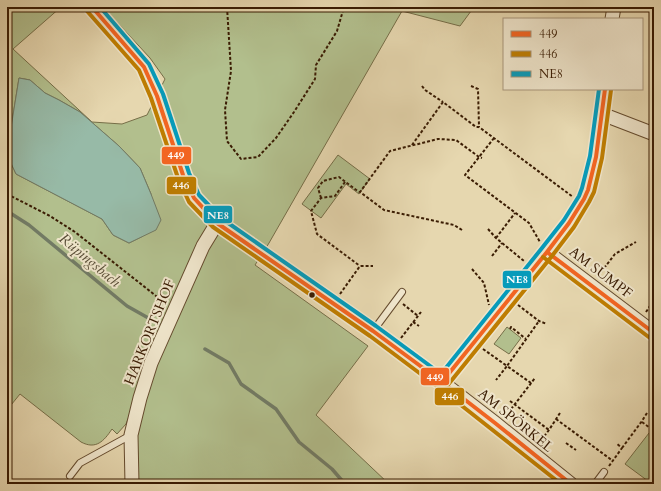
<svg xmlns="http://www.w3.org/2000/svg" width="661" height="491" viewBox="0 0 661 491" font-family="Cardo,serif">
	<rect width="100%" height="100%" fill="#e6d7af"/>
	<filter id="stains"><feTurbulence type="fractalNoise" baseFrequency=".005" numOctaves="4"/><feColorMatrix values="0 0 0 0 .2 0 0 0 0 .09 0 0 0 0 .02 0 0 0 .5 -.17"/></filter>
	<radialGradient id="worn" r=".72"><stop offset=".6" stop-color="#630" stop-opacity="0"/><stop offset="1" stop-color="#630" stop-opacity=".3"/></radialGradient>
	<path fill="#b2bf8d" stroke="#766e48" d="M7 7H61L13 49 92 122 122 124 147 115 165 79 150 58 103 7H474L460 26 402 11 269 243 255 265 368 346 316 415 389 484H136L134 404 126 424 117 434 112 429C104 441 96 450 81 442L20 394 7 410V160L10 161 16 174 102 219 113 235 129 243 143 236 151 194 140 168 119 146 80 112 59 100 45 93 30 80 19 78 8 146 7 149Z
		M338 155 370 179 359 194 346 184 321 218 302 204Z
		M507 327 521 338 509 354 494 344Z
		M649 433 654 437V481L652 484 625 464Z"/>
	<path fill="#97baa7" stroke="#727b65" d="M19 78 30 80 45 93 59 100 80 112 119 146 140 168 151 194 161 220 156 230 129 243 113 235 102 219 16 174 10 161 7 160V149L8 146Z"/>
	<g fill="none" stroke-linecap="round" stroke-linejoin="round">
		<path stroke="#727b65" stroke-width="3.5" d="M7 211 29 225 127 306 159 324
			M205 349 229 363 241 384 276 409 299 442 332 469 345 484"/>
		<g stroke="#654b2e" stroke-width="8">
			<path id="service" d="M373 331 402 292
				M70 476 80 463 131 435
				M595 484 604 472"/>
		</g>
		<g stroke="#654b2e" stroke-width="15">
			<path id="minor" d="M92 7 144 67 157 96 183 175 194 198 217 223 373 331 442 382 495 423 571 484
				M612 19 614 7
				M602 114 654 134
				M547 252 654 333
				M442 382 547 252 569 223 584 199 588 190 596 157 605 89
				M132 484 131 435 140 398 151 363 203 246 217 223"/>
		</g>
		<path stroke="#3a1c03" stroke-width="2" stroke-dasharray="3 2" stroke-linecap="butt" d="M227 7 231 71 225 110 227 141 241 159 258 157 276 138 294 112 315 79 316 65 337 31 344 7
			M422 86 425 90 443 102
			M471 86 478 89 479 127
			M494 138 465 175 529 223 540 242
			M412 145 443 102 476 127H479L573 197
			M345 182 335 196 321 198 311 211 317 234 360 266
			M7 194 50 216 75 232 165 303
			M321 198 318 188 323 181 339 177 359 192
			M488 229 496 238 524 261
			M462 230 454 225 384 210 360 192 390 151 438 139 456 140 479 157 482 158
			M496 238 515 213
			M492 256 502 243
			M472 269 484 283 489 305
			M598 276 615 254 636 242
			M340 294 360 266H373
			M403 304 418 316
			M518 305 539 321 547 324
			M646 312 654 300
			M413 322 419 326
			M510 329 511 327 526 339
			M401 338 421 312
			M483 349 507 366 496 380
			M531 383 507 366 539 321
			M510 401 549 430
			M505 417 535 378
			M556 419 613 461
			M642 422 654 431
			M566 443 576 450
			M538 444 549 430 560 413
			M622 448 642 421 647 413
			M609 466 622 448 616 443"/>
		<use href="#service" stroke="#efe5cb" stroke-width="6"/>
		<use href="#minor" stroke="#efe5cb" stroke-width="13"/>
		<g stroke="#efe5cb" stroke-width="7">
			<path id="bus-1" d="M92 7 144 67 157 96 183 175 194 198 217 223 373 331 442 382 495 423 571 484
				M547 252 654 333
				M442 382 547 252 569 223 584 199 588 190 596 157 605 89"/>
		</g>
		<g stroke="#efe5cb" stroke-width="7">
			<path id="bus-2" d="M87 11 139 70 151 98 178 178 189 202 213 227 370 336 438 387 561 484
				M543 257 650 338
				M447 386 552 256 574 227 589 202 594 192 602 158 611 90"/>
		</g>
		<g stroke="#efe5cb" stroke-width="7">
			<path id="bus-3" d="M100 7 149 64 163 94 189 173 199 195 221 218 376 326 441 374 542 248 564 220 579 196 582 188 590 156 599 89"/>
		</g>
		<use href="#bus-1" stroke="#f26522" stroke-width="4"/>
		<use href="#bus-2" stroke="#be7d01" stroke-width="4"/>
		<use href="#bus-3" stroke="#069bba" stroke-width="4"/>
	</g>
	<circle fill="#3a1c03" stroke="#efe5cb" stroke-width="1.5" cx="312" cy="295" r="3.5"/>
	<g text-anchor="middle" stroke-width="4" stroke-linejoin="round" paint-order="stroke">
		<g font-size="14" fill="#3a1c03" stroke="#efe5cb">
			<text transform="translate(601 272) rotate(37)" y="5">AM SUMPF</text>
			<text transform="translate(149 332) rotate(-68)" y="5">HARKORTSHOF</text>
			<text transform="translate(516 420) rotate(39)" y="5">AM SPÖRKEL</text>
		</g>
		<g font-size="15" font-style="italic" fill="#564b34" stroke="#efe5cb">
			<text transform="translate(90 260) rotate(40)" y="5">Rüpingsbach</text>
		</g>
	</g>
	<g stroke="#efe5cb" stroke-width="1.5">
		<rect x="161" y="146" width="31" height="19" rx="4" fill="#f26522"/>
		<rect x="166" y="176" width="31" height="19" rx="4" fill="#be7d01"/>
		<rect x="203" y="205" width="30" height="19" rx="4" fill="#069bba"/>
		<rect x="502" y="270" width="30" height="19" rx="4" fill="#069bba"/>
		<rect x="420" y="367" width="30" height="19" rx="4" fill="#f26522"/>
		<rect x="434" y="387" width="31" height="19" rx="4" fill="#be7d01"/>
	</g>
	<g font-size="11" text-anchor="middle" font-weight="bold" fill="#fff">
		<text x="176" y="159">449</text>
		<text x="181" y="189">446</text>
		<text x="218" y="219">NE8</text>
		<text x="517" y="283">NE8</text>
		<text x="435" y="381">449</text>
		<text x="450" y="400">446</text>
	</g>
	<rect width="661" height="491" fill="none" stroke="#e6d7af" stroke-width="24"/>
	<rect x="8" y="8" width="645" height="475" fill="none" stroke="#3a1c03" stroke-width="2"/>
	<rect x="12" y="12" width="637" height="467" fill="none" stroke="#3a1c03"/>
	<rect x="503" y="18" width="140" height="72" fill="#efe5cb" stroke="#a7957b"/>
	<rect x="511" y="31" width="20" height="6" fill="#f26522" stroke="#a7957b"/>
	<text x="539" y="38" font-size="12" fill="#3a1c03">449</text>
	<rect x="511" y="51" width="20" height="6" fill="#be7d01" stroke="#a7957b"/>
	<text x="539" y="58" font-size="12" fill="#3a1c03">446</text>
	<rect x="511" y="71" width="20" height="6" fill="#069bba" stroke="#a7957b"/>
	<text x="539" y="78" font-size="12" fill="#3a1c03">NE8</text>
	<rect width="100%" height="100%" filter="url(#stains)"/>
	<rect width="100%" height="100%" fill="url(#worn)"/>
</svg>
